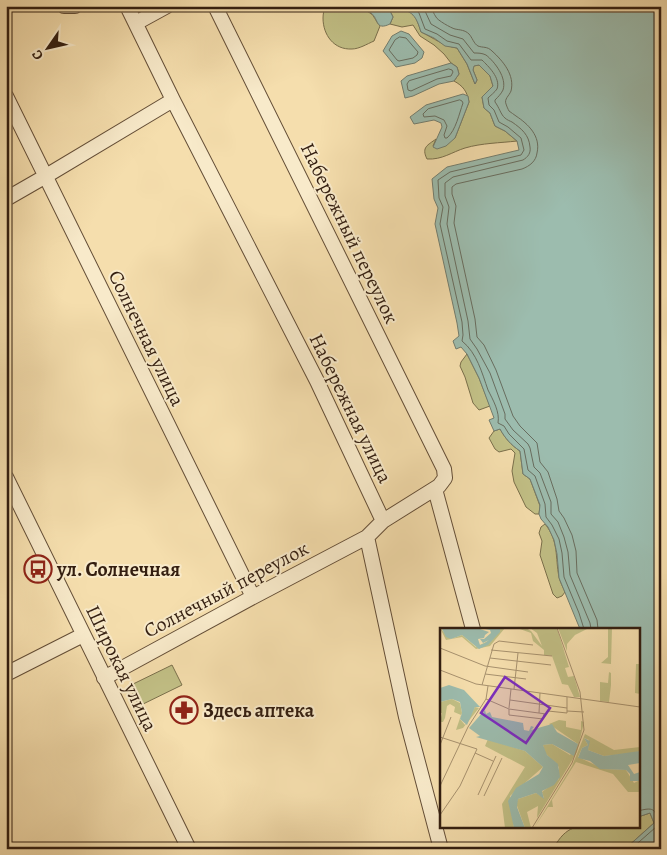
<svg xmlns="http://www.w3.org/2000/svg" width="667" height="855" viewBox="0 0 667 855" font-family="Alegreya,serif">
	<rect width="100%" height="100%" fill="#f5dead"/>
	<filter id="stains"><feTurbulence type="fractalNoise" baseFrequency=".004" numOctaves="4"/><feColorMatrix values="0 0 0 0 .2 0 0 0 0 .09 0 0 0 0 .02 0 0 0 .5 -.17"/></filter>
	<radialGradient id="worn" r=".72"><stop offset=".6" stop-color="#630" stop-opacity="0"/><stop offset="1" stop-color="#630" stop-opacity=".3"/></radialGradient>
	<path fill="#c2c086" stroke="#7a6f4b" d="M325 6H355C360 10 365 9 370 13 374 15 376 22 380 26L374 41C367 44 359 49 352 49 334 50 323 35 323 18 323 14 324 10 325 6Z
		M385 6H395L397 8C414 11 416 16 421 32 434 38 443 46 457 48L467 64 475 84 477 80 473 70V66L479 65 490 76 493 86 482 97 484 108 490 113 495 126 505 131 517 141C500 143 482 143 465 148 452 152 442 160 427 159 421 147 428 145 436 139L433 146 455 138 469 102C467 91 463 86 454 81L459 74 457 67 451 63 444 54 434 45 420 36 413 25 402 27 390 24 393 17 390 11Z
		M467 354 479 378 490 406 479 410 473 403 465 377 460 366 461 362Z
		M500 429C505 438 511 445 520 451L523 474 530 479 540 506 539 514H535L526 507 514 482 512 471 515 453 511 449 499 452 495 449 489 438 494 431Z
		M545 524C559 541 555 557 559 577 560 582 563 587 565 592L562 596 557 598 553 594 540 555 542 541 539 533 541 527Z
		M172 665 182 685 139 706 129 686Z
		M650 813 654 823 625 849H553C567 824 577 826 602 826L604 828 608 826H638V817Z"/>
	<path fill="#9cbcae" stroke="#727d6f" d="M355 6H385L390 11 393 17 390 24C375 31 379 19 371 13 366 9 360 11 355 6Z
		M395 6H661V843L650 849H625L654 823 650 813 638 817V786H639L638 781V629H580L559 578 557 554 554 540 548 527 541 519 539 514 540 505 530 479 523 474 520 451C511 445 505 438 500 429L494 431 489 420 494 418 479 378 467 354 461 347 456 349 453 341 459 336 457 323 435 224 438 208 434 199 432 179 447 167 519 150 517 141 505 131 495 126 490 113 484 108 482 97 493 86 490 76 479 65 474 66 473 70 477 80 475 84 467 64 457 48 445 46 434 38 421 32C416 16 413 11 396 8Z
		M401 31 409 34 424 52 422 58 415 63 396 67 383 51 392 36Z
		M451 63 457 67 459 74 454 81 439 84 413 96 405 98 401 81 407 76Z
		M463 94 468 96 469 102 455 138 446 146 437 149 433 147 442 127 441 123 434 120 414 124 410 117 426 105Z"/>
	<g fill="none" stroke-linecap="round" stroke-linejoin="round">
		<path stroke="#686d5f" stroke-width="1" d="M411 6 419 13 425 29 437 34 447 41 459 44 471 60H482C488 66 501 78 497 89 495 92 490 96 488 98L489 105 494 110 499 122 508 127 521 138 524 150 521 155 450 172 438 180 439 198 443 207 440 224 462 322 463 335 462 341C477 353 482 373 488 390 493 400 500 412 498 423L504 426 509 434 524 449 528 470 535 476 545 504 546 517 552 525 559 539 562 553 564 577 579 613 584 629
			M421 6 425 11 431 24 450 35 463 39 474 53C478 53 482 53 486 55 495 62 507 78 503 90 501 94 498 97 495 100V102C499 107 501 115 505 118 507 120 510 121 512 122 522 129 529 135 530 147 531 153 528 157 523 160L453 177 445 183V196L449 207 447 224 468 321 470 339 477 349 490 373 505 414V419L513 430 528 444 530 448 534 467 540 473 551 502V514L558 522 564 537 568 552 570 575 590 623 591 629
			M431 6C432 10 434 14 436 17 437 20 451 28 455 29 460 30 465 30 469 34 472 37 474 44 478 46 483 48 487 46 492 51 503 61 515 75 511 91 509 96 504 99 506 104 507 107 508 109 509 111 511 113 514 114 516 116 528 124 541 136 537 153 536 161 530 166 522 169L456 184 452 187V194L456 206 454 223 475 319 477 337 484 345 496 370 513 416 520 426 537 443 540 462 548 472 557 499 559 511 564 518 572 535 576 551 577 573 597 620 598 629
			M400 37 406 38 418 52 417 55 413 58 399 61 397 60 389 50 395 40Z
			M449 69 452 70 453 72 451 76 437 79 411 91 408 90 407 84 409 81Z
			M460 100 462 101 463 103C459 114 456 130 447 138H445L444 135 447 126 444 120 435 116 424 117 423 114 428 109Z
			M631 849 656 827 658 824C656 808 653 807 638 811"/>
		<g stroke="#644e37" stroke-width="16">
			<path id="minor" d="M64 6H75
				M127 6 173 100 317 381 383 521 367 537 406 717 441 849
				M215 6 444 469 445 478 439 486 383 521
				M136 23 167 6
				M6 96 253 597
				M6 199 46 176 173 100
				M6 477 189 849
				M435 489 473 629
				M6 674 83 635
				M104 678 253 597 367 537"/>
		</g>
		<use href="#minor" stroke="#f8eaca" stroke-width="14"/>
	</g>
	<defs>
		<g id="bus-ring" transform="scale(1.4375)"><circle r="9.5" fill="#f8eaca" stroke="#8f2418" stroke-width="1.5"/><path d="M-5-6H5V4H4V6H2V4H-2V6H-4V4H-5ZM-3.5-4V0h7V-4ZM-3.5 1.2v1.5H-2V1.2ZM2 1.2v1.5H3.5V1.2Z" fill="#8f2418"/></g>
		<g id="pharmacy-ring" transform="scale(1.4375)"><circle r="9.5" fill="#f8eaca" stroke="#8f2418" stroke-width="1.5"/><path d="M-2-6h4v4h4v4h-4v4h-4v-4h-4v-4h4Z" fill="#8f2418"/></g>
	</defs>
	<g fill-rule="evenodd">
		<use href="#bus-ring" x="38" y="569"/>
		<use href="#pharmacy-ring" x="184" y="710"/>
	</g>
	<g text-anchor="middle" stroke-width="4" stroke-linejoin="round" paint-order="stroke">
		<g font-size="20" fill="#331e10" stroke="#f8eaca">
			<text transform="translate(350 233) rotate(64)" y="7">Набережный переулок</text>
			<text transform="translate(147 338) rotate(64)" y="7">Солнечная улица</text>
			<text transform="translate(351 408) rotate(64)" y="7">Набережная улица</text>
			<text transform="translate(226 589) rotate(-28)" y="7">Солнечный переулок</text>
			<text transform="translate(122 668) rotate(64)" y="7">Широкая улица</text>
		</g>
		<g font-size="20" font-weight="bold" fill="#331e10" stroke="#f8eaca" text-anchor="start">
			<text x="57" y="576">ул. Солнечная</text>
			<text x="203" y="717">Здесь аптека</text>
		</g>
	</g>
	<g transform="translate(440 628)">
		<rect width="200" height="200" fill="#f5dead"/>
		<path d="M0 0 11 11 22 7 36 19 52 11 53 3V8L60 0H65L50 18 36 21 22 9 6 12ZM77 0H86L91 3 102 18 97 5 90 0H117L129 39 125 40 128 49 134 48 140 69H134L128 57 122 56 112 28 104 27V22L93 13 91 5ZM118 0H149L135 7 127 16V23ZM168 0H172L171 36 161 35 168 29ZM196 36H200V66L195 65ZM169 44 171 45V57L169 74 160 73V54L168 55ZM12 71 20 75 22 85 20 91 25 97 35 79 39 80 23 100 16 102 21 87 14 84 15 79 10 76 7 78 5 90 3 94H0L2 85H5H0V74ZM119 92 126 93V99L141 102V93L144 94 137 124 97 190 98 178 87 184 91 200H85L76 175 78 171 96 165 104 170 102 164 119 151V139L105 125 103 117 112 116 130 127 138 116 109 96ZM145 106 174 122 200 119V123L194 125 164 128 148 122 149 112 144 110 148 117 142 120 138 129 164 141 186 142 194 155 200 152V164H188L173 146 136 134 112 172 113 179H108L94 200 132 138ZM48 111 85 123 103 139 70 168 74 200H65L62 176 85 139 45 118Z" fill="#c2c086"/>
		<path d="M37 0 49 4 45 7 44 10 38 11 40 17 45 15 49 12 43 15 40 11H44L51 5 50 2 40 0H60V4L48 17 39 21 22 7 11 11 6 9 2 1ZM9 57 24 62 40 79H35L27 97 20 91 22 85 20 74 12 71 0 74V60ZM41 80 43 85 45 82 46 86 50 84 52 89 83 95 84 102 89 103 91 98 94 99 91 102 112 96 117 104 138 116 134 128 112 116 103 117 107 127 118 136 120 149 114 157 102 163 104 171 96 165 78 171 77 179 85 200H74L68 173 76 160 99 146 103 139 85 123 36 109 40 108 29 100 42 85ZM144 110 150 113 148 122 164 128 200 123V135L188 137 194 146 200 144 199 153H190V146L186 142 160 141 150 133 138 130 142 120 148 117Z" fill="#9cbcae"/>
		<path fill="none" stroke="#a7916e" stroke-width="1" d="M0 20 45 38 88 44M51 22 112 28M50 30 111 37M0 42 36 56 200 79M45 46 86 51M42 57 54 16 59 13 93 17M74 61 78 25M46 71 69 81 106 86 108 83 127 85V69M70 72 127 80M69 80 71 61M69 81V87L103 91 104 86M127 83 144 84M99 85 100 65M0 109 37 121 20 158 0 187M0 117 11 89M35 125 53 133M0 158 28 99 46 71 48 58M38 167 56 128M44 168 62 130M92 200 132 135 144 102 140 64 117 0"/>
		<path fill="#7b2cbf" fill-opacity="0.15" stroke="#7b2cbf" stroke-width="2.5" d="M65 49 110 80 86 115 41 85Z"/>
		<rect width="200" height="200" fill="none" stroke="#331e10" stroke-width="2.5"/>
	</g>
	<rect width="667" height="855" fill="none" stroke="#f5dead" stroke-width="25"/>
	<rect x="8" y="8" width="652" height="840" fill="none" stroke="#331e10" stroke-width="2.5"/>
	<rect x="12" y="12" width="642" height="830" fill="none" stroke="#331e10"/>
	<g transform="translate(48 48) rotate(236)" stroke="#f8eaca" stroke-width="4" paint-order="stroke">
	<path d="M0-4L9 19L0 12L-9 19Z" fill="#331e10"/>
	<text y="-8" font-size="14" font-weight="bold" text-anchor="middle" fill="#331e10">С</text>
	</g>
	<rect width="100%" height="100%" filter="url(#stains)"/>
	<rect width="100%" height="100%" fill="url(#worn)"/>
</svg>
